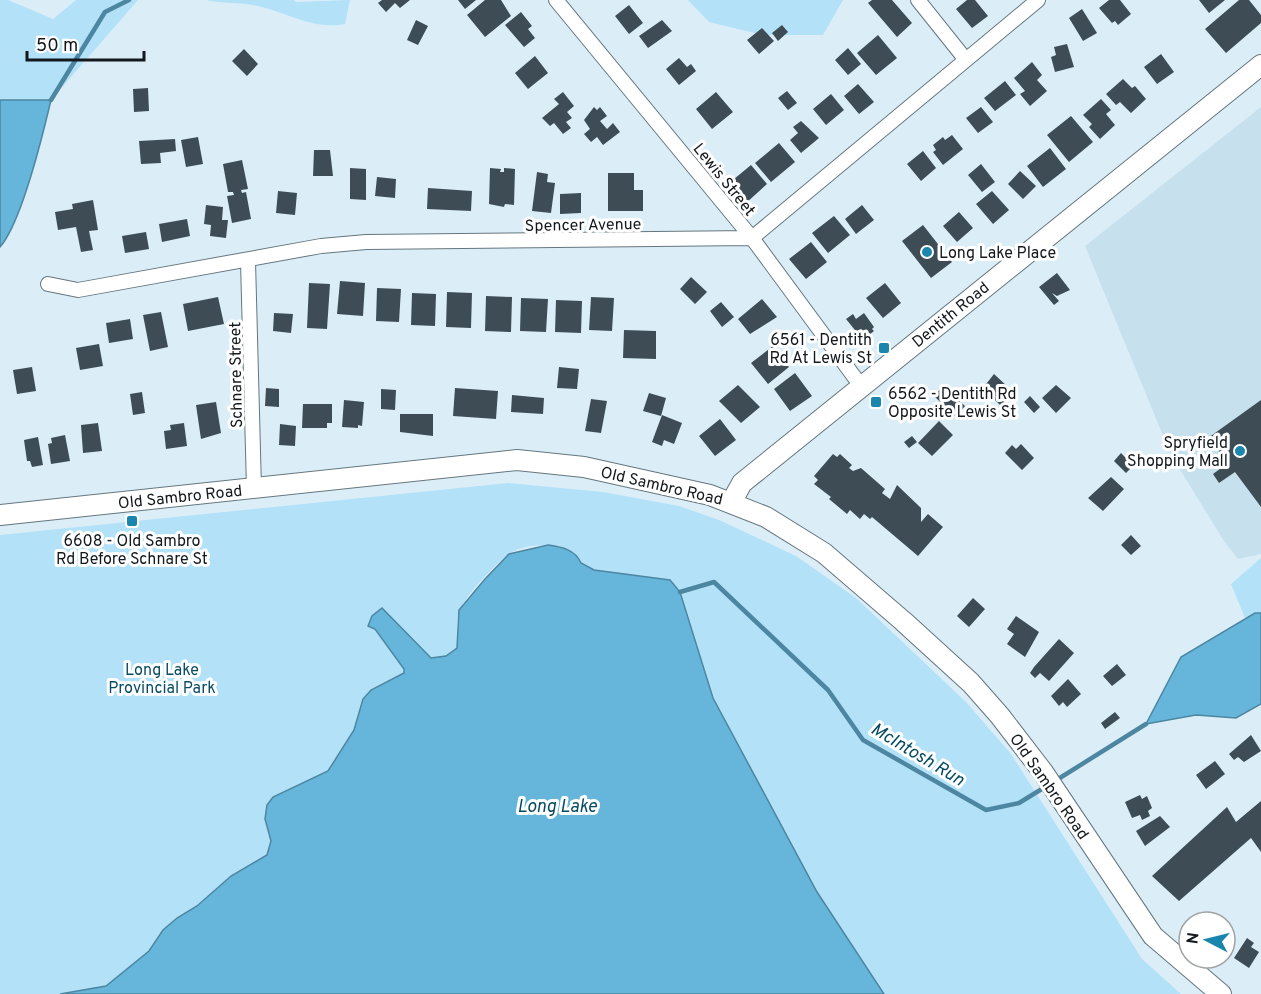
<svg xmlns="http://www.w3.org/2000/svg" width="1261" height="994" viewBox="0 0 1261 994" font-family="Overpass,sans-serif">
	<rect width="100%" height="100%" fill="#dbeef8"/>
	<path fill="#c6e1ed" d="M1261 107V554L1238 559 1224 541 1171 455 1085 246Z"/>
	<path fill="#b3e1f8" d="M0 0H8L53 19 76 0H138L51 100H0Z
		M206 0H294L296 2 350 0 345 24C313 30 288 13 258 6 241 2 223 4 206 0Z
		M688 0H843L823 35H763L709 22Z
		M508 483 603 492 679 506 719 520 796 556 856 598 966 702 1011 754 1142 959 1181 994H884L817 892 713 698 680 592 670 580 594 570 581 563C572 540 526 542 509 554 496 563 465 596 460 610 455 620 458 637 457 648L446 656 431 658 383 609 368 626 375 629 404 669V673L371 690 363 699 354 730 328 771 273 797 266 826 271 841 267 855 231 876 197 906 176 918 163 930 149 951 106 986 60 994H0V535Z
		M1261 558V613L1245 618 1231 584Z"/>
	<path fill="#66b5da" stroke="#4d86a1" stroke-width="1.5" d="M0 100H51C43 134 21 223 0 247Z
		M548 545C561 547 575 549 581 563L594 570 670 580 680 592 713 698 817 892 884 994H60L106 986 149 951 163 930 177 918 197 906 231 876 267 855 271 841 265 819 267 805 273 797 328 771 354 730 363 699 371 690 404 673V669L375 629 368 626 372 616 382 608 431 658 446 656 457 648 459 610 485 579 509 554Z
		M1255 613H1261V704L1236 718 1196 715 1146 724 1181 657Z"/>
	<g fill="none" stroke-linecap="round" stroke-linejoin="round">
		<path stroke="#4d86a1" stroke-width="4.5" d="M51 100 105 12 129 0
			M680 592 714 582 828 690 863 740 986 810 1019 803 1045 787
			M1055 781 1146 724"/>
	</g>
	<path fill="#3e4d55" d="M382 0H410L400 8 395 3 386 12 378 3Z
		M458 0H476L465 9Z
		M485 0H501L511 16 485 37 467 15Z
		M872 0H892L912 23 897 37 868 3Z
		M967 0H975L988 16 972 28 956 9Z
		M1109 0H1120L1131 14 1118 25 1115 21 1112 23 1099 8Z
		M1199 0H1225L1209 13Z
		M1239 0H1249L1261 15V23L1226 53 1205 29Z
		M629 5 643 23 629 34 615 16Z
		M1082 9 1097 33 1083 41 1069 18Z
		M521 12 532 26 528 29 535 38 524 47 505 25Z
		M416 20 428 26 418 45 407 40Z
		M662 20 672 31 648 48 639 36Z
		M782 25 788 32 778 41 772 33Z
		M762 28 774 41 759 54 747 40Z
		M878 35 897 58 876 75 857 53Z
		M1067 44 1074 67 1055 72 1051 57 1056 55 1054 47Z
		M848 48 861 64 848 75 835 60Z
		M244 49 258 64 247 76 232 61Z
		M1161 54 1174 72 1157 84 1144 67Z
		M535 56 548 73 528 89 515 73Z
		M679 58 687 67 691 64 696 71 679 85 666 69Z
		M1032 62 1042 75 1037 80 1047 91 1030 106 1020 94 1025 91 1014 78Z
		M1123 79 1132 88 1135 86 1146 99 1131 113 1120 102 1116 105 1106 94Z
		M1005 81 1016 95 995 111 984 98Z
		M858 84 874 102 859 114 844 96Z
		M148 88 149 111 134 112 133 89Z
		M787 91 797 103 788 110 778 98Z
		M563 92 574 106 567 112 572 118 566 122 571 128 563 134 554 123 550 126 542 118 559 104 554 99Z
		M716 92 733 112 712 129 696 109Z
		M831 94 844 110 826 125 813 109Z
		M1101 99 1111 110 1106 114 1115 125 1100 139 1089 127 1092 124 1083 115Z
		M594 107 597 110 600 107 607 116 600 121 607 129 613 123 620 132 603 145 597 137 591 142 584 134 590 129 584 120Z
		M981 107 993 122 978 133 966 118Z
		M1071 116 1093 142 1069 162 1047 135Z
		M801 121 819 138 801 153 790 140 798 133 793 127Z
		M952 135 963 149 943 165 933 152 936 150 933 145 943 137 945 140Z
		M198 137 203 164 186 167 181 140Z
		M175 139 176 151 160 153 161 163 141 164 139 141Z
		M779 143 795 162 771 182 755 163Z
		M1050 148 1066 169 1043 187 1027 166Z
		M314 150H330L333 176H313Z
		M923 151 936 168 921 181 907 164Z
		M242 160 248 189 241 190 242 193 246 192 251 219 232 223 227 196 234 195 233 192H228L223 164Z
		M981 164 995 182 982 192 968 175Z
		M751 165 767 184 745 204 728 184Z
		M350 168 366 169V200L350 199Z
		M490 168 501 169 500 172H504V168L515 169 514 205 505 204 504 207 489 204Z
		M1020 171 1036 186 1023 199 1008 184Z
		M537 172 548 174 547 182 555 183 551 213 532 211Z
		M608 173H634V190H643V211H608Z
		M377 177 396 179 395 198 375 196Z
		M428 188 472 191 471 211 427 209Z
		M278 191 297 193 295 215 276 213Z
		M992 191 1009 210 993 224 976 204Z
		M581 193V213L560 214V194Z
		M93 200 98 230 89 231 93 250 81 252 76 227 58 230 55 212 73 209 72 204Z
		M206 205 223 207 222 220H228L226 238 210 236 211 225 204 224Z
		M862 205 874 220 856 234 845 219Z
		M959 212 973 228 957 242 943 226Z
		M834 216 850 235 828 253 812 233Z
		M187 219 190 236 162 242 159 224Z
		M923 225 952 262 931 278 902 241Z
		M146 232 149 249 125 253 122 236Z
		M811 242 827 262 806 279 789 259Z
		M1057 273 1070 290 1057 296 1052 293 1059 301 1054 305 1039 287Z
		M691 277 707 292 695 304 680 289Z
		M340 281 365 283 363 316 337 314Z
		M309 283 330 284 327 329 307 328Z
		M885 283 901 303 883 318 866 298Z
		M377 288 401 289 399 322 376 321Z
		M447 292 472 293 471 328 446 327Z
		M412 293 436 294 435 326 411 325Z
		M486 296 512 297 511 332 485 331Z
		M218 297 224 324 188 331 183 304Z
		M591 297 614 298 612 331 589 330Z
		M521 298 548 299 546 332 520 331Z
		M762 299 777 317 750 334 738 319Z
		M556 300 582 301 581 333 555 332Z
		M721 302 734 317 722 327 710 311Z
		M161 312 168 347 150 351 143 315Z
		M274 313 293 314 291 333 273 331Z
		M864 313 874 327 872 329 874 331 863 340 846 319 853 314 856 319Z
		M130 319 133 339 109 343 106 323Z
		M624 330 656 331V359L623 358Z
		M99 344 103 366 80 370 76 348Z
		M773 346 789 367 768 384 751 363Z
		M32 367 36 391 17 394 13 370Z
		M559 367 579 369 577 389 557 388Z
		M795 373 812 396 790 411 774 389Z
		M994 374 1008 387 1003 392 1010 398 1002 407 983 388Z
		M738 385 760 407 741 423 719 401Z
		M1056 385 1071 398 1056 413 1042 398Z
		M943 386 965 406 956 417 934 396Z
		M266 388 279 389V407L265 406Z
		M455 388 498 391 496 419 453 416Z
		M381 389 396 390 395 410 381 409Z
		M142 392 145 413 133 415 130 394Z
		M649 393 666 398 661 416 643 411Z
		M512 395 544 398 543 414 511 412Z
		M1030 396 1040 407 1034 413 1024 402Z
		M591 399 607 401 601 433 585 431Z
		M344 400 364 402 362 426 358 425V428L342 427Z
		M1261 400V507L1235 472 1219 483 1213 474 1228 463 1208 438Z
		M216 402 221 433 201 439 196 405Z
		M303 404H332V423H327V428H302Z
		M400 414H433V436L400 432Z
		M662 415 682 423 674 444 664 440 662 446 652 442Z
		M720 419 736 440 715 456 699 436Z
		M939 421 953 435 932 456 918 443Z
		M98 423 102 451 83 453 81 425Z
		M184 423 187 446 166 449 164 431 171 430 170 425Z
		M280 424 296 426 295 446 279 445Z
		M65 435 70 461 51 464 48 444 52 443 51 438Z
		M912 436 917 442 909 448 904 442Z
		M38 437 43 465 32 467 30 461H27L24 440Z
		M1021 444 1034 458 1022 470 1005 453 1012 445 1016 449Z
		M1121 453 1126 458 1130 454 1135 459 1131 463 1134 465 1126 473 1114 461Z
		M833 454 837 457 840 454 852 465 849 468 853 471 861 468 885 489 882 493 890 499 897 485 921 508V522L928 514 943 527 918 556 872 517 870 519 864 514 860 519 850 510 847 514 829 499 831 497 814 484 818 480 814 476Z
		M1111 477 1124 489 1103 511 1088 498Z
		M1131 535 1141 546 1131 555 1121 545Z
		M973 598 985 609 969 627 957 616Z
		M1016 616 1039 632 1025 657 1007 644 1014 634 1007 629Z
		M1059 639 1074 653 1049 681 1040 673 1035 678 1030 673 1034 667Z
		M1117 664 1126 675 1112 686 1103 676Z
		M1068 679 1081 694 1067 707 1063 702 1059 706 1051 696Z
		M1115 712 1120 718 1105 729 1101 723Z
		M1251 735 1261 751 1244 762 1238 757 1234 760 1229 754Z
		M1215 761 1225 774 1206 789 1196 775Z
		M1140 795 1142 799 1147 796 1152 808 1148 811 1150 816 1142 820 1140 815 1132 818 1125 802Z
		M1261 801V852L1251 838 1179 901 1152 876 1227 807 1236 822Z
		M1160 816 1170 827 1145 846 1136 831Z
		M1247 938 1254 943 1251 947 1259 952 1249 968 1234 958Z"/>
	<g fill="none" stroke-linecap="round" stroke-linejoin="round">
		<g stroke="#65767e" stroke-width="16">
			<path id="street" d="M556 0 752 238 861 386
				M918 0 966 60
				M248 261 254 489
				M48 284 78 290 321 246 366 242 752 238 1038 0"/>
		</g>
		<g stroke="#65767e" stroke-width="22">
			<path id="secondary" d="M732 501 742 483 1261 65
				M0 515 517 460 584 467 710 495 766 517 824 553 903 621 971 683 1000 716 1043 772 1153 936 1221 994"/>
		</g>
		<use href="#street" stroke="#fff" stroke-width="14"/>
		<use href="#secondary" stroke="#fff" stroke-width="20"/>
	</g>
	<g fill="#1a85ad" stroke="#fff" stroke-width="2">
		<circle cx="927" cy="252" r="6"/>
		<rect x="878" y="342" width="12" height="12" rx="3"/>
		<rect x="870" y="396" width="12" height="12" rx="3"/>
		<circle cx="1240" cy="451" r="6"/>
		<rect x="126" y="515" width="12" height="12" rx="3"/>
	</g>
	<g text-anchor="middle" stroke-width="6" stroke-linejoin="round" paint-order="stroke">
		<g font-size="16" fill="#12181c" stroke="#fff">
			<text transform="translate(725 179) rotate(51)" y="6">Lewis Street</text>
			<text transform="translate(583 224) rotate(-1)" y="6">Spencer Avenue</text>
			<text transform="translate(950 314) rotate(-39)" y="6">Dentith Road</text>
			<text transform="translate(235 375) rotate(-91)" y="6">Schnare Street</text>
			<text transform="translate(662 485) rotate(13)" y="6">Old Sambro Road</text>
			<text transform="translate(180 496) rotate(-6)" y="6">Old Sambro Road</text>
			<text transform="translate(1050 786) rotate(55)" y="6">Old Sambro Road</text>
		</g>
		<g font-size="16" fill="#12181c" stroke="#fff" text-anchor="start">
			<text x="939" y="258">Long Lake Place</text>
			<text x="872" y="345" text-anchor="end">6561 - Dentith<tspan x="872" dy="18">Rd At Lewis St</tspan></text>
			<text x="888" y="399">6562 - Dentith Rd<tspan x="888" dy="18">Opposite Lewis St</tspan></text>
			<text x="1228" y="448" text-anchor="end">Spryfield<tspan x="1228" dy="18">Shopping Mall</tspan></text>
			<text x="132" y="546" text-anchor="middle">6608 - Old Sambro<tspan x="132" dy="18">Rd Before Schnare St</tspan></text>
		</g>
		<g font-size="16" fill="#084c65" stroke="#fff">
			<text x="162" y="675">Long Lake<tspan x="162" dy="18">Provincial Park</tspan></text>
		</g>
		<g font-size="18" font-style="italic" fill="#044a63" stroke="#fff">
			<text transform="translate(918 754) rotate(31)" y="6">McIntosh Run</text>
			<text x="557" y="812">Long Lake</text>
		</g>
	</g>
	<g transform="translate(1207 940) rotate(277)"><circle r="28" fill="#ffffff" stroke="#a0a3a4" stroke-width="1.5"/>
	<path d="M0-4.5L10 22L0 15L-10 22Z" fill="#1a85ad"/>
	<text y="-9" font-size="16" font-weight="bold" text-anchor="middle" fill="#12181c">N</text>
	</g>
	<path d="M27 51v9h117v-9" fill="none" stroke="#12181c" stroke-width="3"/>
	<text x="36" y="51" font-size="18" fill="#12181c" stroke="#ffffff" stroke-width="4.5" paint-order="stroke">50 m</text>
</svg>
